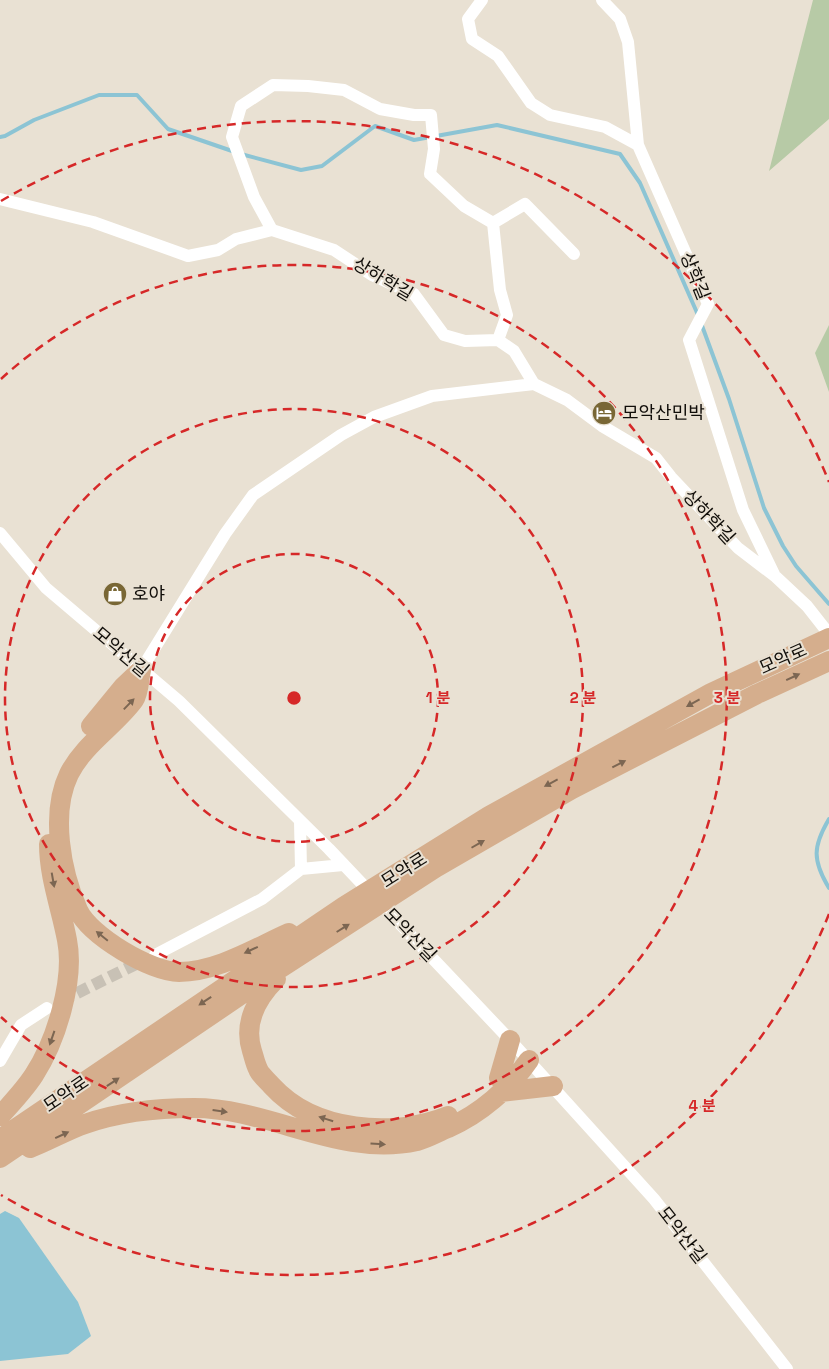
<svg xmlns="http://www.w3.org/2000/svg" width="829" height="1369" viewBox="0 0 829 1369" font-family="'Space Grotesk','Noto Sans KR',sans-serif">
	<rect width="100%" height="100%" fill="#e9e1d3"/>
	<path fill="#b7caa6" d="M813 0H829V119L769 171Z
		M829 325V392L815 353Z"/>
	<path fill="#8cc4d4" d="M5 1211 19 1218 78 1302 91 1336 68 1354 0 1361V1214Z"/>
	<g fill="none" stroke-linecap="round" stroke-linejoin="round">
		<path stroke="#8cc4d4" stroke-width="4" d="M0 137 5 136 34 120 99 95H137L168 129 235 152
			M241 154 301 170 322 166 375 126 414 140 497 125 620 154 640 183 698 315
			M701 323 729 399 764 508 783 546 796 566 829 604
			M829 819C813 846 812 860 829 888"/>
		<path stroke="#c8c1b5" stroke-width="12" stroke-dasharray="12 6" stroke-linecap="butt" d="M61 1001 146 959"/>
		<path stroke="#fff" stroke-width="12" d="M482 0 468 19 472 39 498 56 531 103 550 115 605 127 638 145 708 304 689 340 743 510 774 574
			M602 0 620 19 628 42 638 145
			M0 199 93 222 188 256 218 250 236 239 272 230 334 250 372 275 414 294 444 335 465 341 498 340 514 351 534 384 567 400 602 426 656 458 671 477 738 548 776 577 807 606 829 634
			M493 223 525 204 574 254
			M272 230 254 197 232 137 241 106 273 85 308 86 344 90 380 109 414 115H431L434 149 430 174 464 206 493 223 500 290 507 315 498 340
			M0 533 46 588 179 701 329 849 510 1040 654 1199 787 1369
			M141 670 225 534 253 495 341 435 374 417 432 396 534 384
			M300 821 301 869
			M155 955 262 899 301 869 343 865
			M0 1061 21 1025 47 1008"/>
		<path stroke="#d5ae8d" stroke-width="20" d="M141 670C139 679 139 693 134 700 115 726 84 744 69 774 50 813 61 872 78 910 90 936 151 972 179 972 217 972 255 948 289 933
			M91 726 123 687 141 670
			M276 979C257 998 243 1023 252 1051 254 1057 255 1063 258 1069 260 1075 268 1081 272 1086 314 1132 393 1138 448 1116
			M499 1078 510 1040
			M501 1092 553 1086
			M0 1116C12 1103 25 1089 34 1075 56 1041 75 980 67 940 61 908 49 877 49 844
			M0 1139 343 907 489 816 711 693 829 638
			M30 1148C49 1141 67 1130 85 1124 119 1112 158 1108 194 1108 270 1108 340 1158 417 1141 428 1138 438 1132 448 1128 480 1114 509 1089 529 1060
			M0 1158 273 973 435 868 572 789 757 694 829 661"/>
	</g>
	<defs><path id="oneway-solid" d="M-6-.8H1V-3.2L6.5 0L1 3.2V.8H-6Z" transform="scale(1.25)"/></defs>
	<g fill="#7c6652">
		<use href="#oneway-solid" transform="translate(793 677) rotate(-25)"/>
		<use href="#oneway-solid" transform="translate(693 703) rotate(151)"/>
		<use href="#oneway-solid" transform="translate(129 704) rotate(-46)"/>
		<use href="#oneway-solid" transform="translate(619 764) rotate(-27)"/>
		<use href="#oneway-solid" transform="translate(551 783) rotate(152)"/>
		<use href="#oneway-solid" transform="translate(478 844) rotate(-30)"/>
		<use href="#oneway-solid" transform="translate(53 880) rotate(80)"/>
		<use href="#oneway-solid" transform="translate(343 928) rotate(-32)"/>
		<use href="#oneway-solid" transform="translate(102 936) rotate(-141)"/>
		<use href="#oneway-solid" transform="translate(251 950) rotate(155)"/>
		<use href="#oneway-solid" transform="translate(205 1001) rotate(146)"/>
		<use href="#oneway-solid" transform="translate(52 1038) rotate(109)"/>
		<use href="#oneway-solid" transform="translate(113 1082) rotate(-34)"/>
		<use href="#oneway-solid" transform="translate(220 1111) rotate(8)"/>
		<use href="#oneway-solid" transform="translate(326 1119) rotate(-163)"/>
		<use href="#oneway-solid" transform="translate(62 1135) rotate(-25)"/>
		<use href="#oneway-solid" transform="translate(378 1144) rotate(3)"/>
	</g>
	<g fill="none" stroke="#d62828" stroke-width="2.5" stroke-dasharray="9 6">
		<circle cx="294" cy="698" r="144"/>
		<circle cx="294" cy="698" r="289"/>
		<path d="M1 379A433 433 0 1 1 1 1017"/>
		<path d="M829 914A577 577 0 0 1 1 1195M1 201A577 577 0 0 1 829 482"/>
	</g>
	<defs>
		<g id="hotel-disc" transform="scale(1.25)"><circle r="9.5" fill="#796735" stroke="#e9e1d3"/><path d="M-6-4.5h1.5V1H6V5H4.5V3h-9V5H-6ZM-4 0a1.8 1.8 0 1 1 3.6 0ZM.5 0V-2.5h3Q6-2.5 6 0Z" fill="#fff"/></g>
		<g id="shop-disc" transform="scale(1.25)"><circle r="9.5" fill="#796735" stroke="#e9e1d3"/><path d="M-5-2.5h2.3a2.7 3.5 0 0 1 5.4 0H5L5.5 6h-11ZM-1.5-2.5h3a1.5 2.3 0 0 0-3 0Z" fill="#fff"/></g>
	</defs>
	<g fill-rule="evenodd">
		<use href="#hotel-disc" x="604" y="413"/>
		<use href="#shop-disc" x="115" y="594"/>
	</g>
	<g text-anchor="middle" stroke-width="4" stroke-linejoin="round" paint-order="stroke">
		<g font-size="18" fill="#100d09" stroke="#e9e1d3">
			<text transform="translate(695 276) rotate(68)" y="6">상학길</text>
			<text transform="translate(383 279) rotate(31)" y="6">상하학길</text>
			<text transform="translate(709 517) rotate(47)" y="6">상하학길</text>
			<text transform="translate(121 652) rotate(40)" y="6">모악산길</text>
			<text transform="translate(783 659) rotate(-24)" y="6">모악로</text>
			<text transform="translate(404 870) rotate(-32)" y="6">모악로</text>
			<text transform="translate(410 935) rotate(46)" y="6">모악산길</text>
			<text transform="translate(66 1094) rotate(-34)" y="6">모악로</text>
			<text transform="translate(682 1235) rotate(52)" y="6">모악산길</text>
		</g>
		<g font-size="18" fill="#100d09" stroke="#e9e1d3" text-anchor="start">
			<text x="622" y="419">모악산민박</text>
			<text x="132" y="600">호야</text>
		</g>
	</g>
	<circle cx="294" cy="698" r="8" fill="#d62828" stroke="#e9e1d3" stroke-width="2.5"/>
	<g font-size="15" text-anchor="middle" font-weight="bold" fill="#d62828" stroke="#e9e1d3" stroke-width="4" stroke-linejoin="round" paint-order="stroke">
		<text x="438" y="703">1 분</text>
		<text x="583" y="703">2 분</text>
		<text x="727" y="703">3 분</text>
		<text x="702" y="1111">4 분</text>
	</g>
</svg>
